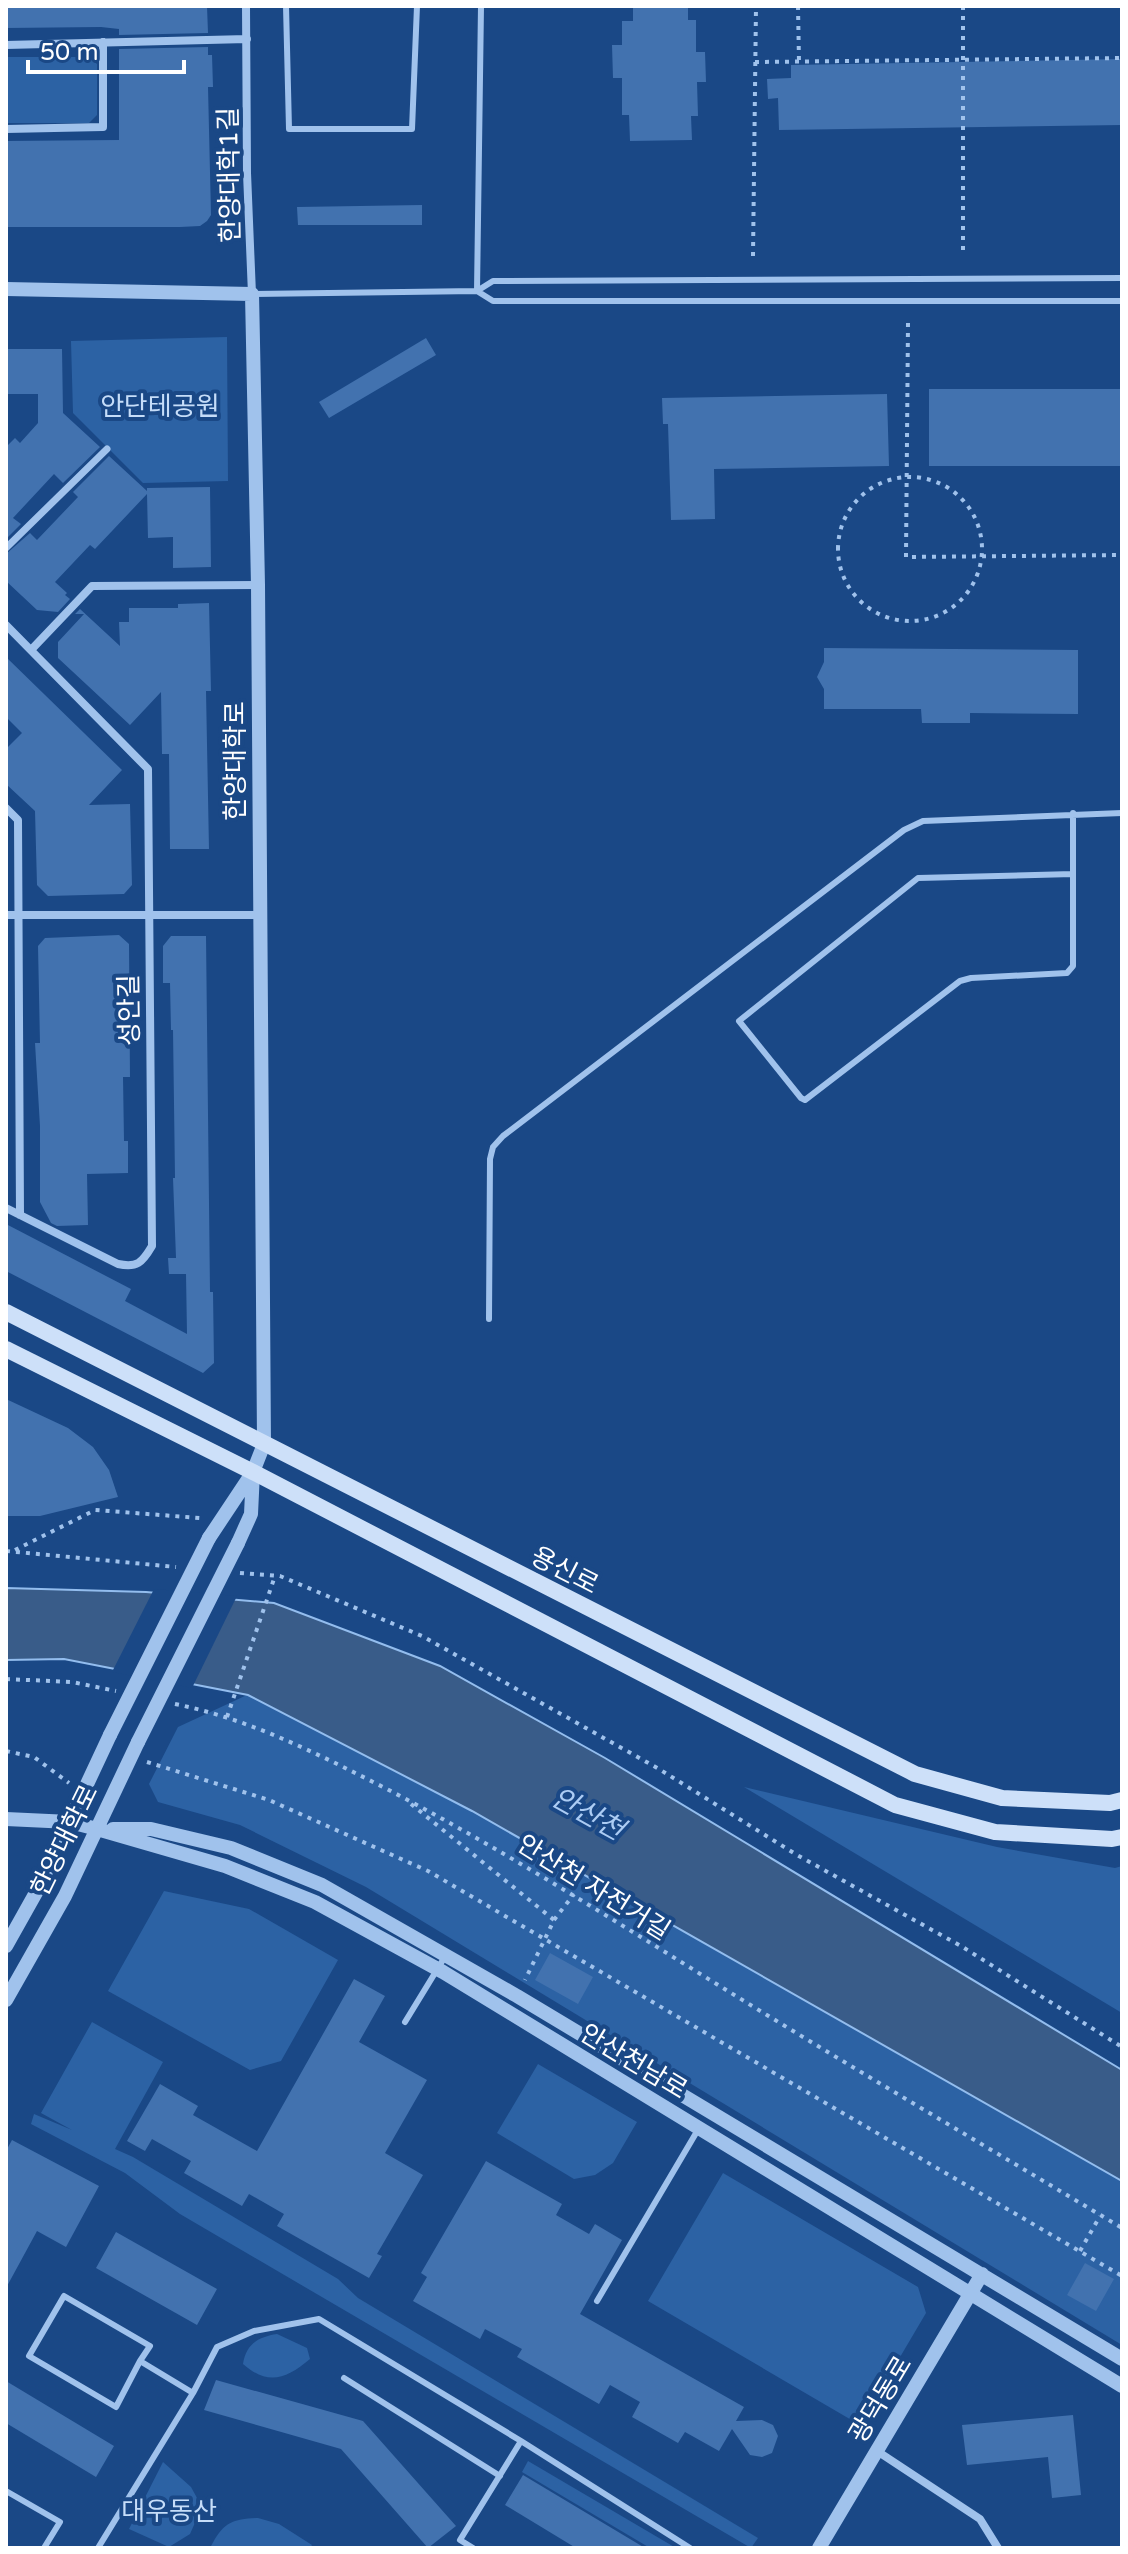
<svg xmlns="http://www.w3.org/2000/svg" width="1128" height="2554" viewBox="0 0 1128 2554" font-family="'Varela Round','Noto Sans KR',sans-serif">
	<rect width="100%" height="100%" fill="#1a4886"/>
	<path fill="#2c62a4" d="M6 57H89L97 64V115L89 123H6Z
		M227 337 228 481 143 483 73 413 71 341Z
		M247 1695 472 1811 1122 2181V2345L366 1887 240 1825 158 1802 149 1784 178 1727Z
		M744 1787 997 1847 1115 1868 1122 1866V2013Z
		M164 1891 249 1909 338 1960 281 2061 250 2070 108 1991Z
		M92 2022 163 2062 115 2149 133 2157 338 2279 358 2298 758 2538 751 2548 180 2214 125 2173 31 2124 34 2114 72 2130 41 2113Z
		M538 2064 637 2122 613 2163 595 2175 574 2179 497 2133Z
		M723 2173 918 2287 926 2313 860 2425 648 2301Z
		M277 2334 307 2348 310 2359C286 2379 268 2386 243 2364 246 2344 258 2337 277 2334Z
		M528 2461 676 2548H650L522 2472Z
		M163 2462 191 2487 202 2507 190 2534 169 2547 129 2529Z
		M258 2518 279 2524 312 2545 310 2548H210C223 2523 231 2519 258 2518Z"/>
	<path fill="#395c89" stroke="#93bdee" stroke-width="2" d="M6 1588 146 1592 274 1603 440 1666 605 1758 1122 2070V2181L472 1811 248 1695 64 1659 6 1660Z"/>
	<path fill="#1a4886" d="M154 1589 237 1596 192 1688 112 1672Z"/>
	<path fill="#4272af" d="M6 6H207L208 33 119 35V29L101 27 6 28Z
		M633 6H688V20H696V52H705L706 82H697L698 116H691L692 140 630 141 629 115H622V78H613L612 45H622V21H633Z
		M208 47V55H212L213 87H208L211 215 207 221 200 226 180 227H6V141L119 140V49Z
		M1122 59V125L779 130 778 98 768 99 767 79 791 78V65Z
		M422 205V225H298L297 207Z
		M426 338 436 355 329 418 319 402Z
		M6 349H62L63 413 100 447 63 483 54 474 13 518 21 524 6 539V447L15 438 20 443 38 423V394H6Z
		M929 389H1122V466H929Z
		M887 394 889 466 714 469 715 519 671 520 668 424H663L662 398Z
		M109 456 147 491V488L210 487 211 567 173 568V537L148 538 147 494 95 549 90 545 55 582 67 593 65 595 70 599 58 612 37 610 6 581V554L30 533 37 540 78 497 73 492Z
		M209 603 211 691H206L209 849H170L169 754H162L161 692 130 725 58 658V642L84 614H75L80 609 120 646 119 622H129V608H178V604Z
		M824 648 1078 650V714L970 713V723H922L921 709H824V689L817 677 824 662Z
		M6 657 122 770 89 805 130 804 132 885 124 894 48 896 37 885 35 811 6 784V749L22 733 6 717Z
		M119 935 129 944 130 1077H123L124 1141H128V1173L87 1174 88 1225 57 1226 51 1223 40 1202V1126L35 1043H40L38 946 45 938Z
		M171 936H206L210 1292H213L214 1363 203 1373 6 1271V1224L131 1289 125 1301 187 1334 186 1274H169L168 1258H176L173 1178H175L173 1030H171L170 983H163V946Z
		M6 1399 68 1428 93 1447 109 1470 118 1497 40 1516H6Z
		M550 1953 593 1977 578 2004 535 1980Z
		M354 1979 385 1996 359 2042 427 2080 385 2153 423 2175 377 2254 382 2256 369 2278 277 2226 284 2214 249 2194 242 2206 184 2173 191 2161 152 2139 145 2151 127 2141 160 2084 198 2106 193 2115 257 2151Z
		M12 2140 99 2186 66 2247 37 2231 6 2288V2151Z
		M486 2161 562 2204 556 2215 589 2234 595 2224 622 2240 580 2314 744 2407 736 2421 762 2420 773 2425 778 2436 772 2453 762 2457 750 2455 732 2429 719 2451 685 2432 678 2443 632 2417 640 2402 610 2385 599 2404 517 2357 522 2349 485 2329 480 2339 413 2301 427 2277 421 2273Z
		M116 2232 217 2289 197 2325 96 2268Z
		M1085 2263 1114 2279 1096 2311 1067 2295Z
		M216 2380 363 2421 456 2526 428 2548 341 2449 204 2410Z
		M6 2381 114 2446 96 2477 6 2423Z
		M1073 2415 1081 2495 1052 2498 1048 2457 967 2465 962 2425Z
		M523 2475 645 2548H576L505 2505Z"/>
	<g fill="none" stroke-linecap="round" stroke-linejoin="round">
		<path stroke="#a0c2ec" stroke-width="4" stroke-dasharray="4 6" stroke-linecap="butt" d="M798 6 799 62
			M963 6V254
			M755 62 1122 58
			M753 256 756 6
			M908 323 906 557 1122 555
			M838 549a72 72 0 1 1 144 0a72 72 0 1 1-144 0Z
			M15 1550 95 1510 200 1518
			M6 1551 176 1567
			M240 1573 280 1576 422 1636 659 1769 797 1855 961 1946 1122 2047
			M6 1679 72 1682 116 1691
			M175 1704C249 1719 316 1753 383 1787 487 1841 586 1903 686 1965 830 2055 977 2141 1122 2228
			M227 1717 275 1576
			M6 1751 34 1757 69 1783
			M147 1762 269 1800 428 1871 1122 2276
			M411 1804 554 1920 525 1980
			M554 1920 574 1894
			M1080 2251 1100 2216"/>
		<path stroke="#a0c2ec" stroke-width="6" d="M286 6 289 129H412L417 6
			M1122 278 493 281 477 291 493 301H1122
			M254 294 477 291 481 6
			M1073 813V966L1067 973 971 978 960 981 805 1100 801 1098 739 1021 918 878 1073 874
			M489 1319 490 1159 493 1147 503 1136 904 830 923 821 1122 813
			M405 2022 446 1955
			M597 2301 699 2128
			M140 2361 150 2346 64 2296 29 2356 116 2407 140 2361 193 2393
			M344 2378 500 2476
			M6 2491 60 2522 44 2548
			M98 2548 193 2393 217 2347 254 2331 319 2319 521 2441
			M473 2548 460 2540 521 2441 690 2548"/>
		<path stroke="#a0c2ec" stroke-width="7" d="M6 548 107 449"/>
		<path stroke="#a0c2ec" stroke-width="8" d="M246 6 247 173 252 294
			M6 45 247 39
			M6 129 103 127V42
			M6 625 148 769 152 1246C142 1263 137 1268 118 1264L6 1208
			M31 650 92 586 258 585
			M6 808 18 820 20 1215
			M6 915H261
			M877 2451 980 2519 998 2548"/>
		<path stroke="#a0c2ec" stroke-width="14" d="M6 289 252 294 258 585 264 1444 253 1472 209 1538
			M238 1543 251 1514 253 1472
			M6 1819 70 1822 97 1829 225 1866 315 1902 443 1972 1122 2386
			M113 1829H151L231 1848 322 1885 517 1996 1122 2359
			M6 1946 38 1889 110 1735
			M6 2000 65 1896 138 1742
			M819 2548 982 2274"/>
		<path stroke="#cde0f9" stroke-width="16" d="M6 1312 915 1774 1002 1798 1110 1803 1122 1800
			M6 1349 253 1472 895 1805 995 1832 1112 1839 1122 1837"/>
		<path stroke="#a0c2ec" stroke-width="14" d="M110 1735 209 1538
			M138 1742 238 1543"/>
	</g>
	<g text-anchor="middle" stroke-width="8" stroke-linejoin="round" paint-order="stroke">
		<g font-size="26" fill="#fff" stroke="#1a4886">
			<text transform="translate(229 175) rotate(-91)" y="9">한양대학1길</text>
			<text transform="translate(235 761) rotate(-90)" y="9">한양대학로</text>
			<text transform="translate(129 1010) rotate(-91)" y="9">성안길</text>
			<text transform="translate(565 1570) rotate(27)" y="9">용신로</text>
			<text transform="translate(64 1840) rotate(-64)" y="9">한양대학로</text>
			<text transform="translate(594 1887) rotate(32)" y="9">안산천 자전거길</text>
			<text transform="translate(634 2061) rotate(31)" y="9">안산천남로</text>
			<text transform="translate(880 2399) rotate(-59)" y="9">광덕동로</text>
		</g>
		<g font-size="26" fill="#c6ddf9" stroke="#1a4886">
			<text x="160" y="415">안단테공원</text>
			<text x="169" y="2520">대우동산</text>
		</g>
		<g font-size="28" font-style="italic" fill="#acccf4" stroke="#1a4886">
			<text transform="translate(588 1813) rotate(29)" y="10">안산천</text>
		</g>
	</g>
	<rect width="1128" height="2554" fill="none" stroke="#ffffff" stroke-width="16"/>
	<path d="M28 60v12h156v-12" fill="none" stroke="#ffffff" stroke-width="4"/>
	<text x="40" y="60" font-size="24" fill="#ffffff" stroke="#1a4886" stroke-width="6" paint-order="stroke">50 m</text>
</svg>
